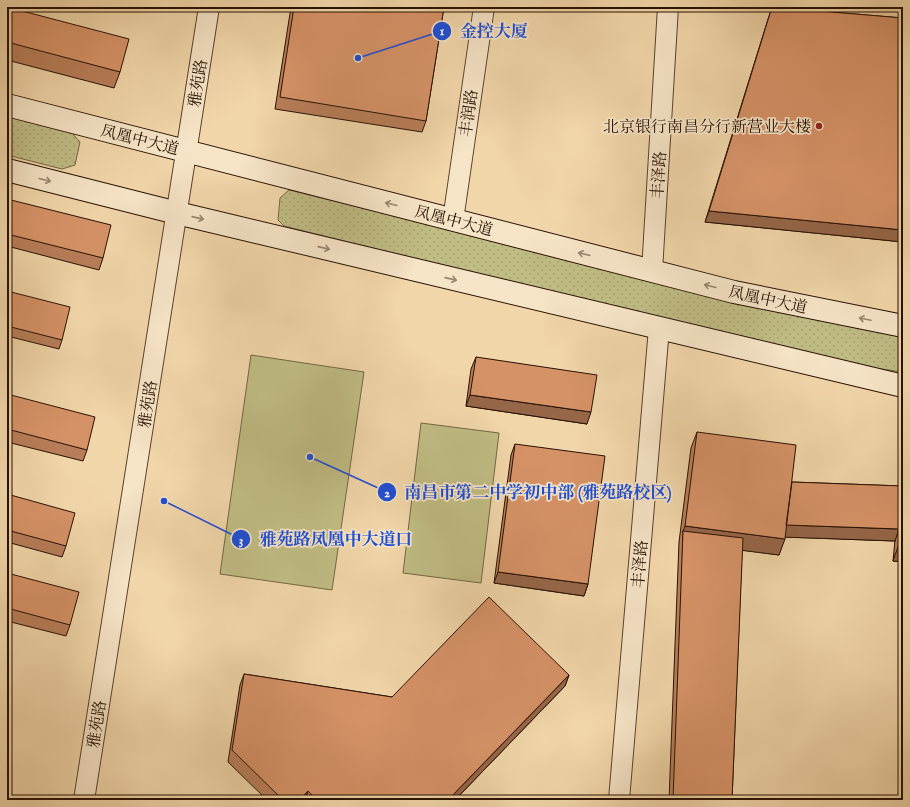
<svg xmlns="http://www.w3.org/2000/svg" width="910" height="807" viewBox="0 0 910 807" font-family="'IM FELL English','Noto Serif SC',serif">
	<defs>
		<pattern id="park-dots" width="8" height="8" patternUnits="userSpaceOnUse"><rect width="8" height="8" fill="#c0bc84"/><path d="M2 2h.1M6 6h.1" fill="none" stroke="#a5a170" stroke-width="1.8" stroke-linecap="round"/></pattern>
	</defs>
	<rect width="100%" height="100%" fill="#f1d6a9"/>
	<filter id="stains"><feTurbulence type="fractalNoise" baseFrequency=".005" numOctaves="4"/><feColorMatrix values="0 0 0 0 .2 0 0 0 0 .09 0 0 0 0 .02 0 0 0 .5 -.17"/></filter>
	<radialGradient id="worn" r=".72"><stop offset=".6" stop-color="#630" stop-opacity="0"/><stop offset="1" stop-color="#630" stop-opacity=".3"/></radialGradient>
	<path fill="url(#park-dots)" stroke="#746643" d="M7 116 72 133 80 142 75 165 62 169 7 155Z
		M289 190 783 311 903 332V372L823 361 284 226 278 220 280 198Z"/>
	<path fill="#c0bc84" stroke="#746643" d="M251 355 364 372 332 590 220 574Z
		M421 423 499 433 481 583 403 573Z"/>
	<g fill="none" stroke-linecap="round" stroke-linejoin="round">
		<g stroke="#5a422c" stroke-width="22">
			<path id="tertiary" d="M453 220 484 7
				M652 271 668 7
				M84 800 209 7
				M619 800 659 328"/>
		</g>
		<g stroke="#271002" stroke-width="24">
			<path id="secondary" d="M7 105 734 292 903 326
				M7 170 177 213 903 386"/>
		</g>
		<use href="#tertiary" stroke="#f6e4c7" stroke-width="20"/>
		<use href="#secondary" stroke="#f6e4c7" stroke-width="22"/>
	</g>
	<path fill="#b87e59" stroke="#271002" d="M7 7 120 72 114 88 7 60Z
		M291 7H444L426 121 422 132 275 109Z
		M772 7 903 18V242L705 222 768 19Z
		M7 199 103 258 99 270 7 246Z
		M7 291 62 340 59 349 7 336Z
		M476 357 587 424 466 406 471 369Z
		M7 394 87 450 83 461 7 442Z
		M697 432 792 482 902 486 903 478V562L893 561 895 540V541L785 537 779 555 742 550 732 800H669L679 542 691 448Z
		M515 444 588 584 584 596 494 583 511 455Z
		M7 494 66 546 62 557 7 542Z
		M7 573 70 625 66 636 7 621Z
		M244 674 392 697 569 675 565 686 455 800H267L228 762 240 685Z"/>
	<path fill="#966648" stroke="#271002" d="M709 211 903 230V242L705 222Z
		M470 395 591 412 587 424 466 406Z
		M785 525 899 529 895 541 781 537Z
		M685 526 785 539 779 555 683 543V531Z
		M899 544 903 545V562L893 561Z
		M498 572 588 584 584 596 494 583Z
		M569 675 565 686 455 800H448Z
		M308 791 305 800H299Z"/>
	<path fill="#d69267" stroke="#271002" d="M7 7 129 39 120 72 7 42Z
		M294 7H444L426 121 280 97Z
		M772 7 903 18V230L709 211Z
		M7 199 111 225 103 258 7 234Z
		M7 291 70 307 62 340 7 326Z
		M476 357 597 375 591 412 470 395Z
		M7 394 95 417 87 450 7 429Z
		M697 432 796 445 785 539 685 526Z
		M515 444 605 456 588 584 498 572Z
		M792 482 903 486V500L899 529 786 525Z
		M7 494 75 513 66 546 7 530Z
		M903 509V545L899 544Z
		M683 531 743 538 732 800H673Z
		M7 573 79 592 70 625 7 608Z
		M489 597 569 675 448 800H317L308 791 299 800H283L232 750 244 674 392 697Z"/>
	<defs><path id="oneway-shaft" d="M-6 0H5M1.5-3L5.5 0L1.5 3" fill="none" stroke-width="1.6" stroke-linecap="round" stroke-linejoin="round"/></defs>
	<g stroke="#99856e">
		<use href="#oneway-shaft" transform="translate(45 180) rotate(14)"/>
		<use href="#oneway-shaft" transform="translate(391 204) rotate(-166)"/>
		<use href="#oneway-shaft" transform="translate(198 218) rotate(13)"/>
		<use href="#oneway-shaft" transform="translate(324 248) rotate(13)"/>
		<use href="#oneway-shaft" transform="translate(584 254) rotate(-166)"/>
		<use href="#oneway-shaft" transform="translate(451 279) rotate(13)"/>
		<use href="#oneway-shaft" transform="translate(710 286) rotate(-166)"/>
		<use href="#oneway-shaft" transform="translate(865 319) rotate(-168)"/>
	</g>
	<circle fill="#8f2418" stroke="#f6e4c7" stroke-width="1.5" cx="819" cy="126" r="4"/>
	<g text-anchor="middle" stroke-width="3.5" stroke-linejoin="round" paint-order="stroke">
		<g font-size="16" fill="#271002" stroke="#f6e4c7">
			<text transform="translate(197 83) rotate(-81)" y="6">雅苑路</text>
			<text transform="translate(468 113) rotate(-82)" y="6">丰润路</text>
			<text transform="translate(140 139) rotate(14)" y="6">凤凰中大道</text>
			<text transform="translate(658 175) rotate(-86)" y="6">丰泽路</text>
			<text transform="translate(454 220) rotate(14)" y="6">凤凰中大道</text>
			<text transform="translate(768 299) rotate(12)" y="6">凤凰中大道</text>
			<text transform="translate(147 404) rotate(-81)" y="6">雅苑路</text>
			<text transform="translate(639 564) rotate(-85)" y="6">丰泽路</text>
			<text transform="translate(96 724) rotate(-81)" y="6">雅苑路</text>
		</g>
		<g font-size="16" fill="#271002" stroke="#f6e4c7" text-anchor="end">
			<text x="811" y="132">北京银行南昌分行新营业大楼</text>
		</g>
	</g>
	<path fill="none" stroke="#1d4ed8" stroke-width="1.5" d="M358 58L442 31M310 457L387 492M164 501L241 539"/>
	<g fill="#1d4ed8" stroke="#f6e4c7" stroke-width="1.5">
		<circle cx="358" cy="58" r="4"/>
		<circle cx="310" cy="457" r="4"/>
		<circle cx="164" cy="501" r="4"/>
		<circle cx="442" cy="31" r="10"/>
		<circle cx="387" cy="492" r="10"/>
		<circle cx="241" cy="539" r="10"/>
	</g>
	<g font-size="12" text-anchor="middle" font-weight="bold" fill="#fff">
		<text x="442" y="35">1</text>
		<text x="387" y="497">2</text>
		<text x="241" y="544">3</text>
	</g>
	<g font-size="17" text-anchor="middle" font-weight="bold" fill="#1d4ed8" stroke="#f6e4c7" stroke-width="3.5" stroke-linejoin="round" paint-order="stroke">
		<text x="494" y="37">金控大厦</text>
		<text x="538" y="498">南昌市第二中学初中部 (雅苑路校区)</text>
		<text x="336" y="545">雅苑路凤凰中大道口</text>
	</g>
	<rect width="910" height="807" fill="none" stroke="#f1d6a9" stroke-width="24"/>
	<rect x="8" y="8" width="894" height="791" fill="none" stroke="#271002" stroke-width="2"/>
	<rect x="12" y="12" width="886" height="783" fill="none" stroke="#271002"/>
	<rect width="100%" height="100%" filter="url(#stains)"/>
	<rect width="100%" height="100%" fill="url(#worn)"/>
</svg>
